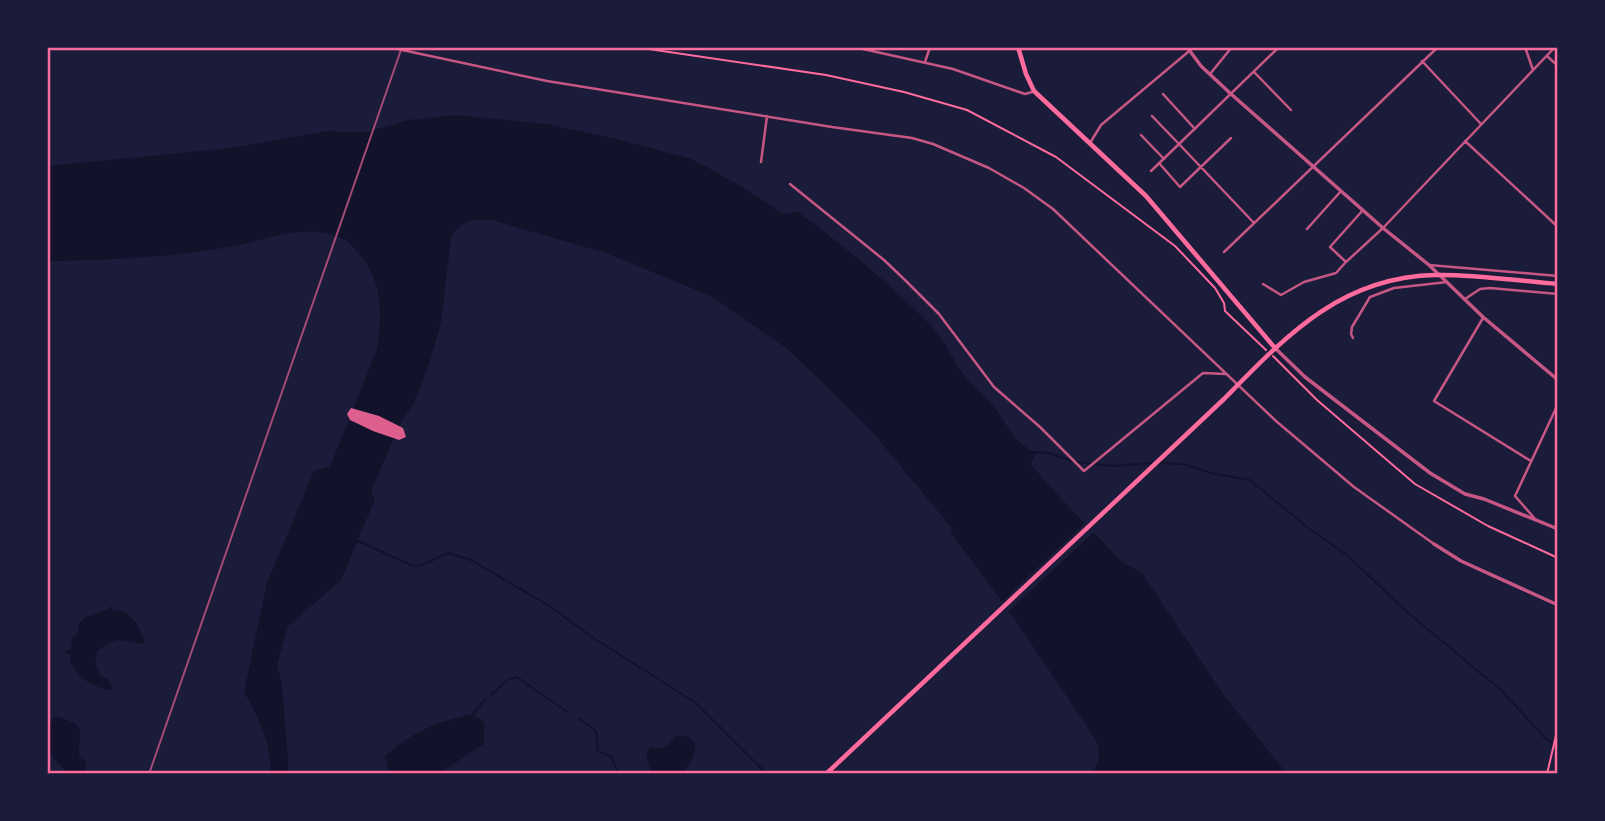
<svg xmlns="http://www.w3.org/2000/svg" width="1605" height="821" viewBox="0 0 1605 821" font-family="'Roboto Condensed',sans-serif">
	<rect width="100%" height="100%" fill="#1b1b3a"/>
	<path fill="#12122b" d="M456 115 546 124 612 138 692 159 739 185 784 214 798 212C845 247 891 284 932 327 944 340 951 356 961 371 969 382 981 392 990 402 1005 419 1014 445 1036 452L1031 464 1049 486 1123 563 1142 573 1223 694 1287 774H1120L1111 771 1090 774C1100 763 1101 753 1096 740L1016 621 952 534 951 527 870 429 789 350 711 296 606 253 492 220C474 218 461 221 451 237L441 323 430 361 415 401 400 424 371 491 375 499 341 580 288 626 277 665 282 686 289 774H271C270 742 260 719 244 692L267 583 314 471 330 467 377 349C382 319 383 282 362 258 356 251 351 242 343 239 307 222 270 239 234 246 218 249 202 251 186 253 140 259 94 260 47 261V166L232 148 327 131 363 133 409 120Z
		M112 606V611C129 607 142 629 145 644L116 640 97 651 95 662 101 677 107 678 113 688 109 690C93 688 68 672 70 654L63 653 72 648 71 638 78 634C76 612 100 616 112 606Z
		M473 714 484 723V744L438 774H389L385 756C415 731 436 722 473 714Z
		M57 716C88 728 79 725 79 755L86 761 85 774H67L48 750 47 722 52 723V719Z
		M676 736H686L695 743C696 756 690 764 682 774H652L646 757 650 747C668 750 665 748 676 736Z"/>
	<path fill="#1b1b3a" d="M1087 521 1096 530 1006 614 999 604Z"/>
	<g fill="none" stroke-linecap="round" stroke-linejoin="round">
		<path stroke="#12122b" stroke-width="2" d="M1033 452 1048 453 1072 461
			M1077 462 1112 466 1152 463
			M1157 463 1183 464 1215 474 1250 480 1308 528 1347 555 1407 612 1502 691 1547 740 1558 746
			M356 540 411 565 420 566 448 553 471 560 551 607 592 637 696 703 767 774
			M491 695 507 680 517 677 567 712
			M473 714 485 700
			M579 719C598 732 598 728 597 751L611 756 619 774"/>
	</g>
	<path fill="#dd5f8e" d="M351 408 379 416 403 428 406 437 399 440 373 431 350 420 347 414Z"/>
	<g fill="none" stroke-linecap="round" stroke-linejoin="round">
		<path stroke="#ff6b9d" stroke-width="2" d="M635 47 826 75 904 92 967 110 1056 157 1175 246 1215 288 1224 303 1225 311 1266 350
			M1273 356 1317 400 1415 484 1488 526 1558 558
			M1547 774 1558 727"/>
		<path stroke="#c65784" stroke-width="2.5" d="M388 47 547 81 832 127 912 138 933 144 989 168 1024 188 1053 209 1276 421 1354 487 1434 544
			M854 47 953 69 1025 94 1032 92
			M923 47 929 50
			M1525 47 1533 70
			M1547 56 1558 66
			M1422 61 1481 124
			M925 62 930 47
			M1254 72 1291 110
			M1210 74 1232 47
			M1163 94 1195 129
			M1152 116 1179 144 1279 47
			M1141 135 1164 159
			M1465 141 1558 227
			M1090 143 1101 125 1194 47
			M761 162 767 116
			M1159 163 1180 187 1231 138
			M1151 171 1179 144 1254 223
			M790 184 884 260 905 280 939 314 994 387 1040 427 1084 471 1203 373 1226 374
			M1363 210 1330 247 1346 262 1383 228 1555 47
			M1307 229 1341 191
			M1224 252 1438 47
			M1429 265 1558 276
			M1263 284 1281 295 1304 282 1336 273 1345 263
			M1465 299 1480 289 1490 288 1558 294
			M1483 318 1434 401 1531 461
			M1353 338 1351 334 1352 327 1370 297 1394 288 1447 282
			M1536 520 1515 496 1558 404"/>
		<path stroke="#c65784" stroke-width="3.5" d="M1187 47 1201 66 1231 94 1383 228 1429 265 1483 317 1558 380
			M1275 348 1305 377 1430 473 1465 494 1484 499 1558 529
			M1434 544 1461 561 1558 605"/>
		<path stroke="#ff6b9d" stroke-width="4.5" d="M1018 47 1026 74 1034 91 1146 196 1275 348
			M826 774 1224 399C1285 337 1340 277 1435 275 1475 274 1517 281 1558 284"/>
		<path stroke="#a44b75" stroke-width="2" d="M149 774 402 47"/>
	</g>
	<rect width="1605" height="821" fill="none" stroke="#1b1b3a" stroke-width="98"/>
	<rect x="49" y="49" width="1507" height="723" fill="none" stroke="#ff6b9d" stroke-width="2.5"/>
</svg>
